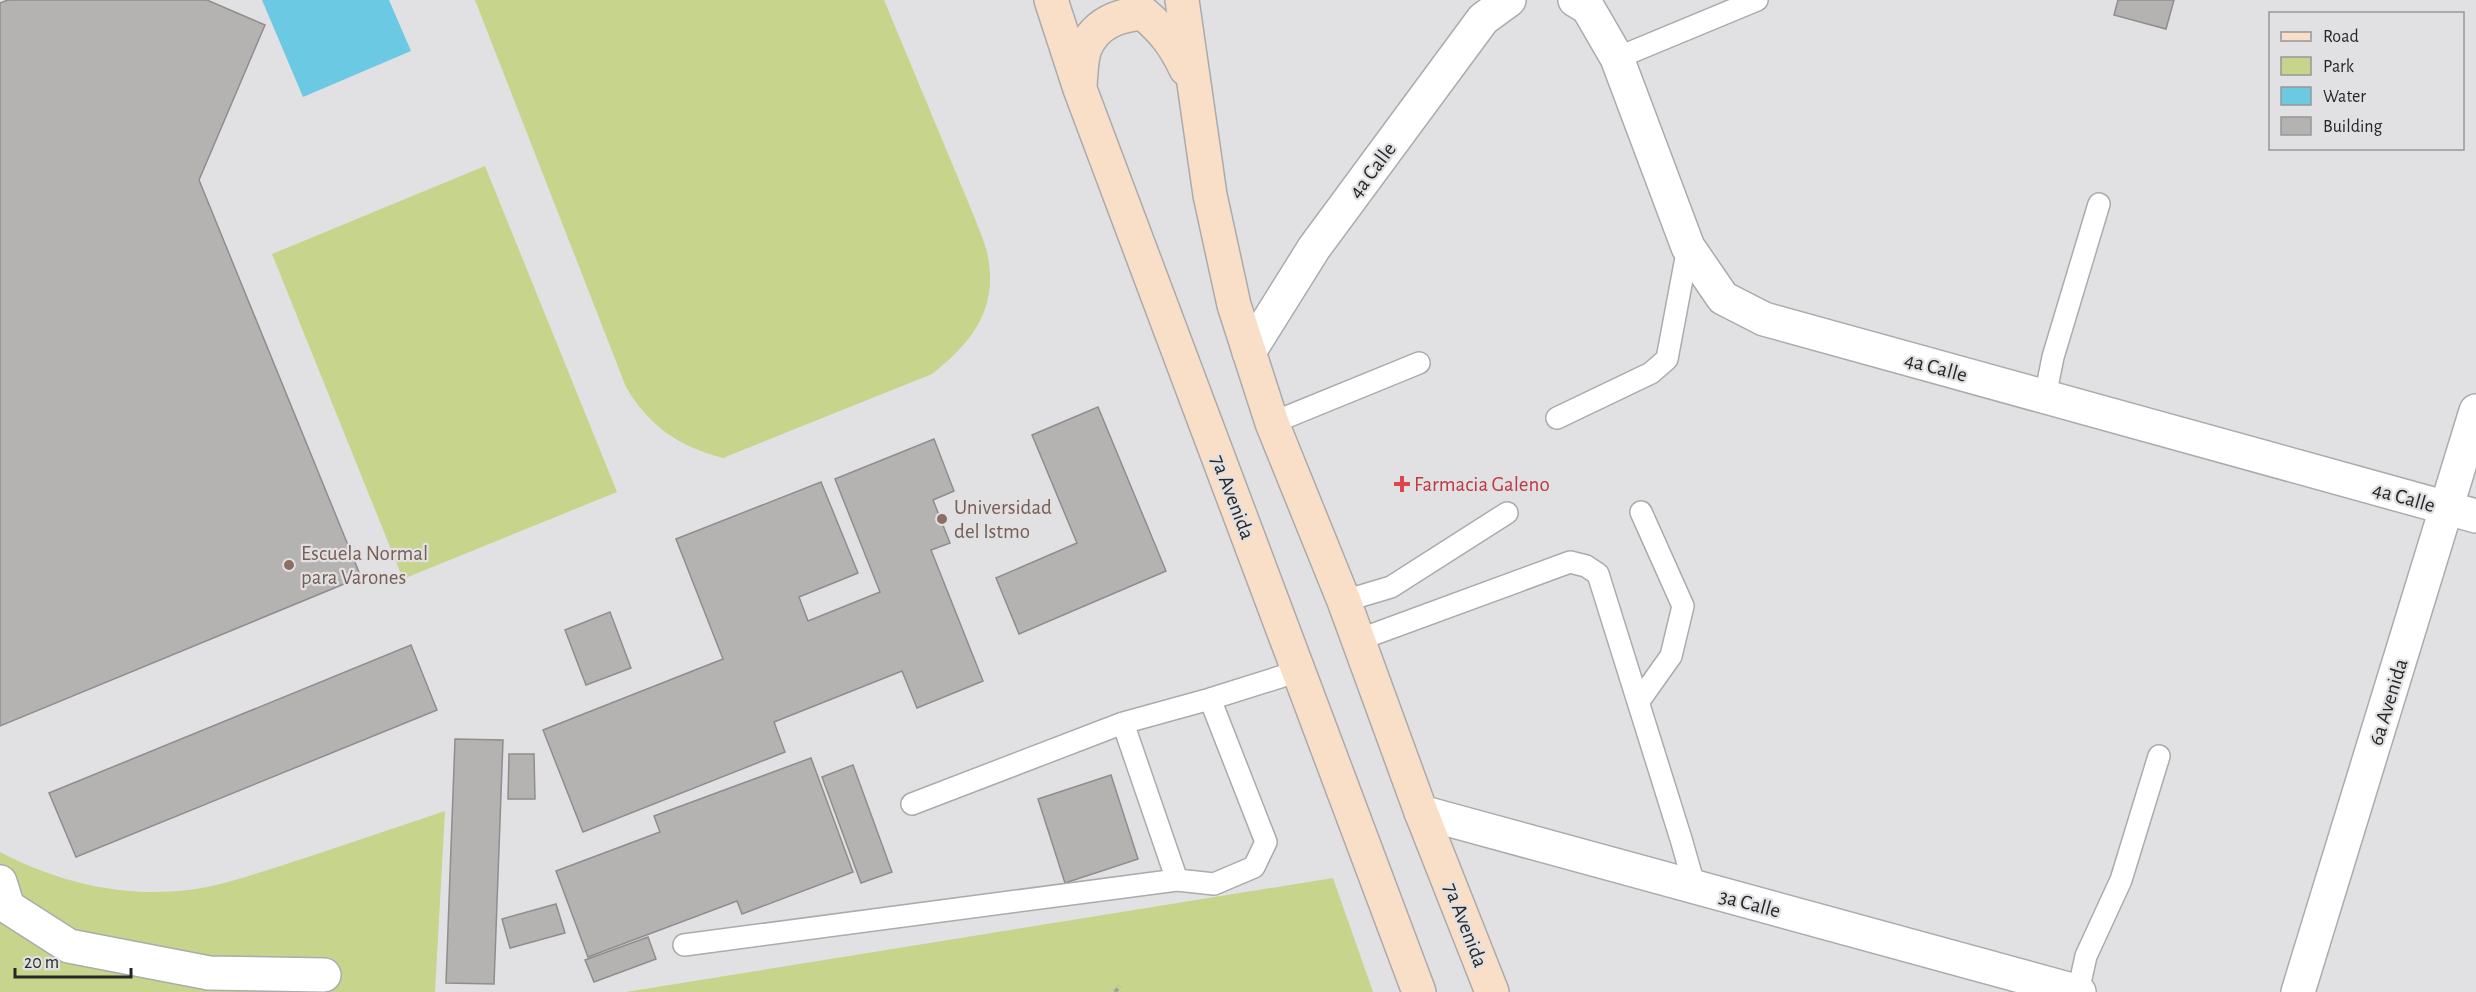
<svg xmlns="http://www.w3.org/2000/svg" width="2476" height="992" viewBox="0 0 2476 992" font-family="'Alegreya Sans',sans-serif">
	<rect width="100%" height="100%" fill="#e1e1e3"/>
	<path fill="#c6d48c" d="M475 0H884L976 221C980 233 986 245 988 257 998 310 971 343 932 374L723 458C679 447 648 425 626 387Z
		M485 166 617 492 403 579 272 254Z
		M445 811 435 992H0V852C62 885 136 901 207 887 242 879 277 867 311 856 356 841 400 826 445 811Z
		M1333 878 1373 992H626Z"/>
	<path fill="#6cc9e4" d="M262 0H389L411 51 303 97Z"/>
	<path fill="#b5b3b2" stroke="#8f8d8d" stroke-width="1.5" d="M8 0H207L265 25 199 180 361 577 0 726V3Z
		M2118 0H2174L2166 29 2114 15Z
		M1098 407 1166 571 1019 634 996 578 1077 543 1032 435Z
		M934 439 954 491 933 500 950 543 931 550 983 681 917 708 902 671 774 722 785 752 583 832 543 730 723 659 676 539 821 482 858 573 799 597 808 621 880 592 835 479Z
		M610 612 631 668 586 685 565 630Z
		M411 645 437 710 76 857 49 793Z
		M455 739 503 740 494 984 446 983Z
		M509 754H534L535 799H508Z
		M811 758 853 872 742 914 737 901 588 957 556 871 660 832 654 816Z
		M853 765 892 872 861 883 822 777Z
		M1111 775 1138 859 1065 883 1038 799Z
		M556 904 565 933 510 948 502 919Z
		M648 937 656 959 594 982 585 960Z"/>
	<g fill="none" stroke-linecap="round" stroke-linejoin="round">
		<g stroke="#aaabac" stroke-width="24">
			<path id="service" d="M1617 58 1757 0
				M2045 397 2053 357 2099 204
				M1557 418 1651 373 1667 359 1688 247
				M1272 423 1419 363
				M1344 601 1391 587 1507 513
				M1358 640 1570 562 1586 566 1598 574 1681 839 1695 888
				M1639 701 1671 656 1683 606 1641 512
				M1123 723 1177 880 1214 884 1254 867 1266 842 1210 699
				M912 804 1123 723 1210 699 1299 671
				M684 945 1177 880
				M2078 992 2086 956 2121 880 2159 756"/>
		</g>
		<g stroke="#aaabac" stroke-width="36">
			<path id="minor" d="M1575 0 1588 8 1617 58 1688 247 1723 298 1764 319 2476 516
				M1249 352 1314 248 1483 19 1509 0
				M0 882 8 907 69 946 209 973 324 975
				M2298 992 2476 411"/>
		</g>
		<g stroke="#aaabac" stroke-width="36">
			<path id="tertiary" d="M1421 812 2079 992"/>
		</g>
		<g stroke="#aaabac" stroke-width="36">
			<path id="secondary" d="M1051 0 1080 89 1419 992
				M1182 0 1210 195 1234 305 1272 423 1344 601 1421 812 1492 992
				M1080 86C1081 75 1081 59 1085 48 1096 23 1118 15 1143 13 1164 31 1174 44 1186 69"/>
		</g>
		<path stroke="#a0a0a1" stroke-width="4" stroke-dasharray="4.5 3" stroke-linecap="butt" d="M1115 992 1120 986"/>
		<use href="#service" stroke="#fff" stroke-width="21"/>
		<use href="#minor" stroke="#fff" stroke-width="33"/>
		<use href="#tertiary" stroke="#fff" stroke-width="33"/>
		<use href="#secondary" stroke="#f9dec8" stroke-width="33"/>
	</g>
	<path fill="#e0444e" stroke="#e1e1e3" stroke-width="2" d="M1399 475h6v6h6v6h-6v6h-6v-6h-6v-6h6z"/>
	<g fill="#8d6e63" stroke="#e1e1e3" stroke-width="2">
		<circle cx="942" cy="519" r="6"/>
		<circle cx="289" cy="565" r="6"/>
	</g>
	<g text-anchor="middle" stroke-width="4.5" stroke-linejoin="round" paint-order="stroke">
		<g font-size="21" fill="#272727" stroke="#e1e1e3">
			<text transform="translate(1372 170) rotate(-53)" y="7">4a Calle</text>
			<text transform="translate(1936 367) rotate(15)" y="7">4a Calle</text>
			<text transform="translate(1233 497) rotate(69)" y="7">7a Avenida</text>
			<text transform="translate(2404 497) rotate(16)" y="7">4a Calle</text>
			<text transform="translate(2388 702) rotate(-73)" y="7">6a Avenida</text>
			<text transform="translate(1750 903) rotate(15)" y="7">3a Calle</text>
			<text transform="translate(1466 925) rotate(69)" y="7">7a Avenida</text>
		</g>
		<g font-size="21" fill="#be3a42" stroke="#e1e1e3" text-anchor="start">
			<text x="1414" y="491">Farmacia Galeno</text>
		</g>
		<g font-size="21" fill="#785e54" stroke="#e1e1e3" text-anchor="start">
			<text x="954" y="514">Universidad<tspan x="954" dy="24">del Istmo</tspan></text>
			<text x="301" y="560">Escuela Normal<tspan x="301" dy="24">para Varones</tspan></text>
		</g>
	</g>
	<rect x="2269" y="12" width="195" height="138" fill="#e1e1e3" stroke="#979798" stroke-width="1.5"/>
	<rect x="2281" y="32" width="30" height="9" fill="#f9dec8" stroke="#979798" stroke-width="1.5"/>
	<text x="2323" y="42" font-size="18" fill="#272727">Road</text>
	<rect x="2281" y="57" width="30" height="18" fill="#c6d48c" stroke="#979798" stroke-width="1.5"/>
	<text x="2323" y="72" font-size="18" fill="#272727">Park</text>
	<rect x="2281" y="87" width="30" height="18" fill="#6cc9e4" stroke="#979798" stroke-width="1.5"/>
	<text x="2323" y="102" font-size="18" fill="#272727">Water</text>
	<rect x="2281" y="117" width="30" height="18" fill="#b5b3b2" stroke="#979798" stroke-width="1.5"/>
	<text x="2323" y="132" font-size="18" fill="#272727">Building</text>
	<path d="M15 968v9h116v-9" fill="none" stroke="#272727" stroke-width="3"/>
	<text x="24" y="968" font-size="18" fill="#272727" stroke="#e1e1e3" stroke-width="4.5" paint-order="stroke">20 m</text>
</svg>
